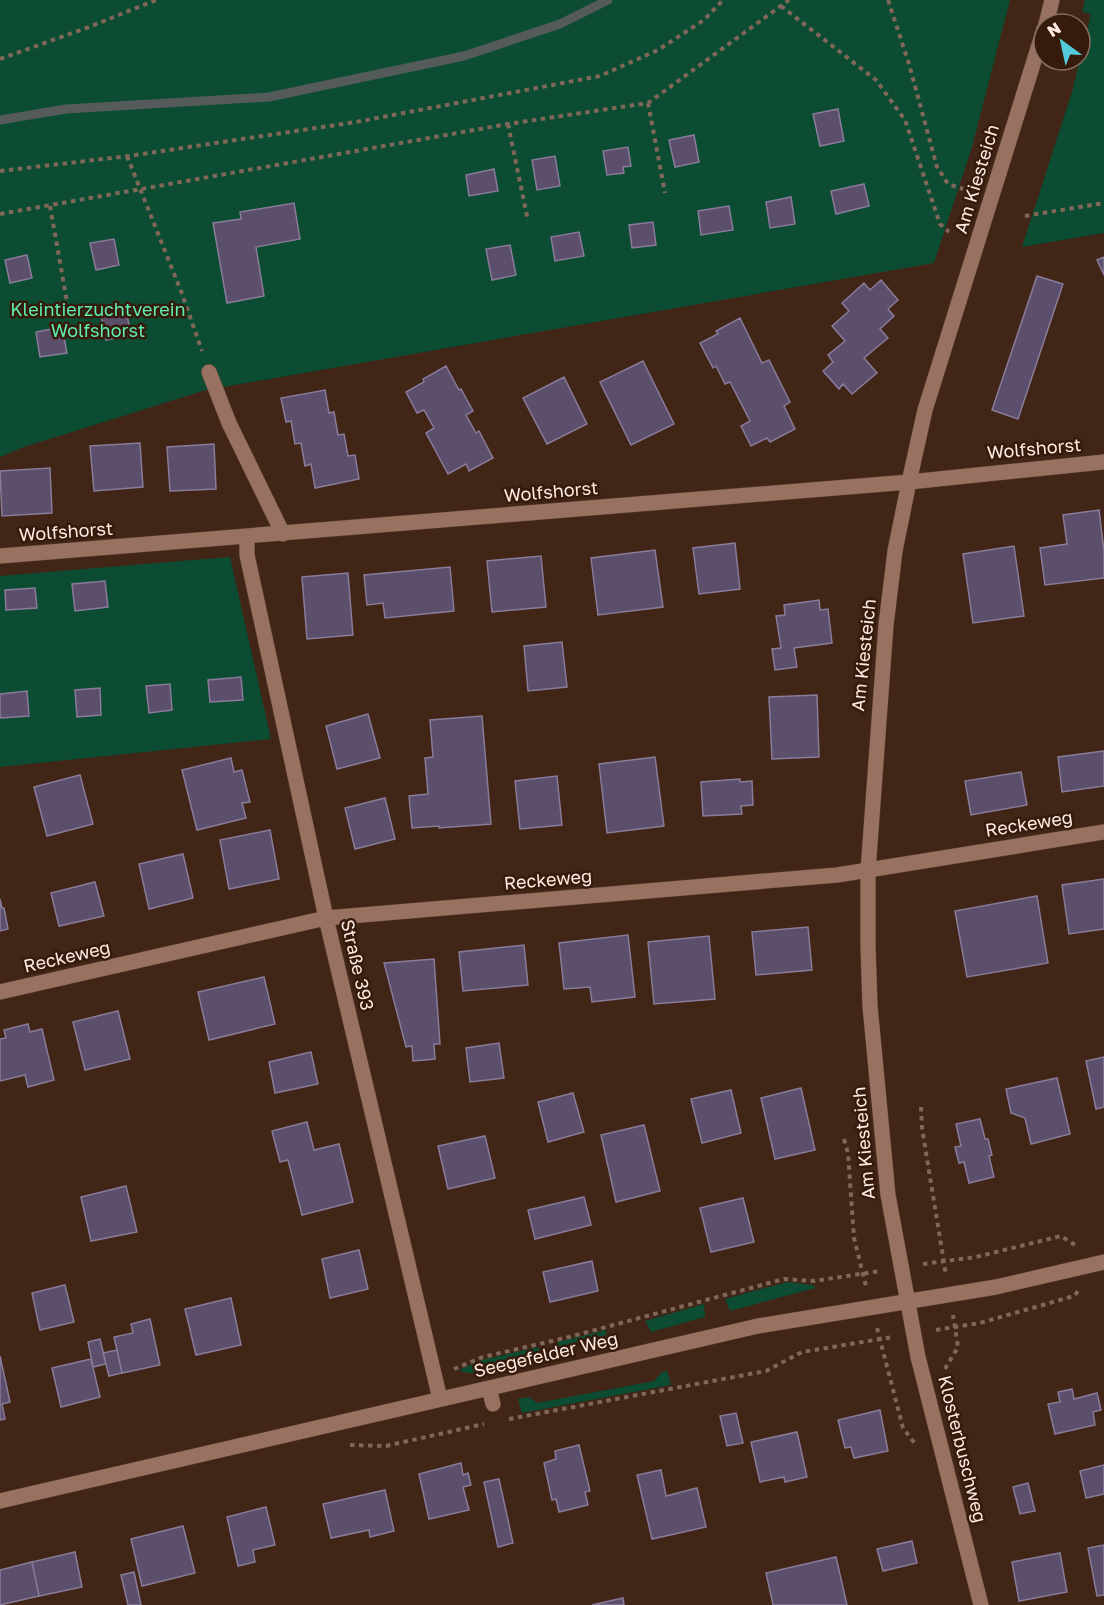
<svg xmlns="http://www.w3.org/2000/svg" width="1104" height="1605" viewBox="0 0 1104 1605" font-family="'Golos Text',sans-serif">
	<rect width="100%" height="100%" fill="#412516"/>
	<path fill="#0b4c33" d="M0 0H1010L972 147 934 263 206 390 24 447 0 457Z
		M1085 0H1104V233L1022 247 1072 92 1091 14 1082 12Z
		M230 557 271 739 0 767V576Z
		M787 1282 813 1285 815 1288 730 1311 725 1299Z
		M704 1304 705 1317 651 1332 645 1321Z
		M606 1330V1335L559 1347 557 1342Z
		M538 1347 540 1351 510 1359 504 1368C489 1372 474 1377 459 1370L482 1360Z
		M667 1371 671 1385 522 1413 518 1399 529 1397 537 1403 654 1381 662 1372Z"/>
	<g fill="none" stroke-linecap="round" stroke-linejoin="round">
		<path stroke="#545b5a" stroke-width="9" d="M0 120 66 109 269 97 464 56 560 24 608 0"/>
	</g>
	<path fill="#5c4f6c" stroke="#897b9a" stroke-width="1.5" d="M838 109 844 141 820 146 813 114Z
		M694 135 699 162 675 167 669 140Z
		M628 147 631 166 623 167 624 173 607 175 603 151Z
		M555 156 560 186 537 190 532 160Z
		M494 169 498 191 469 196 466 175Z
		M864 184 869 206 836 214 831 191Z
		M791 197 795 224 770 228 766 202Z
		M294 203 300 239 256 247 264 296 227 303 213 223 241 219 240 212Z
		M729 206 733 230 701 235 698 211Z
		M653 222 656 245 632 248 629 225Z
		M579 232 584 256 555 261 551 237Z
		M114 239 119 265 96 270 90 243Z
		M510 245 516 275 492 280 486 249Z
		M27 255 32 278 10 283 5 260Z
		M1104 257V275L1097 260Z
		M1037 276 1063 284 1018 419 992 410Z
		M881 280 898 300 888 309 894 316 880 329 888 338 864 358 877 373 852 394 843 384 839 389 823 371 833 362 828 355 845 341 832 326 849 311 842 303 864 283 870 290Z
		M126 310 131 335 106 340 101 315Z
		M740 318 762 363 769 360 790 402 784 406 795 429 770 442 767 438 751 446 741 426 750 421 730 382 725 384 716 366 713 368 700 343 718 334 716 331Z
		M62 327 67 353 40 357 36 332Z
		M643 361 674 424 631 445 600 382Z
		M446 366 459 390 461 389 473 411 466 415 476 433 479 431 493 458 469 471 466 464 448 474 426 433 434 428 424 410 417 413 406 392 424 382 423 379Z
		M564 377 587 424 547 444 523 398Z
		M325 390 329 413 334 412 338 435 344 434 348 456 355 455 359 479 315 488 311 464 305 466 301 443 295 444 291 421 286 422 281 398Z
		M140 443 143 487 94 491 90 446Z
		M214 444 216 489 170 491 167 447Z
		M50 468 52 513 2 516 0 471Z
		M1099 510 1104 551V578L1045 585 1040 548 1067 544 1063 515Z
		M735 543 740 589 699 594 693 548Z
		M1014 546 1024 616 973 623 963 554Z
		M655 550 663 607 598 615 591 558Z
		M541 556 546 607 492 612 487 561Z
		M450 567 454 611 385 618 383 603 367 605 364 575Z
		M348 573 353 635 307 639 302 577Z
		M105 581 108 607 75 611 72 584Z
		M35 588 37 608 6 610 5 590Z
		M819 600 820 610 828 609 832 643 794 648 797 667 775 670 772 649 781 648 776 616 785 615 784 605Z
		M562 642 567 687 528 691 524 646Z
		M241 677 243 700 210 702 208 680Z
		M170 684 172 710 149 713 146 686Z
		M100 688 101 715 77 717 75 690Z
		M27 691 29 716 0 718V694Z
		M817 695 819 757 772 759 769 697Z
		M368 714 380 758 337 769 326 726Z
		M482 716 491 824 439 828V826L412 828 409 796 428 794 425 758 433 757 430 720Z
		M1104 751V786L1062 792 1058 757Z
		M655 757 664 826 607 833 599 764Z
		M231 758 234 772 242 770 250 802 242 803 246 818 197 830 182 770Z
		M1021 772 1027 805 971 815 965 781Z
		M80 775 93 824 47 836 34 787Z
		M557 776 562 825 520 829 515 781Z
		M740 779V782L752 781 753 805 741 806 742 814 703 816 701 782Z
		M385 798 395 839 355 849 345 808Z
		M270 830 279 879 229 889 220 840Z
		M183 854 193 898 149 909 139 864Z
		M1104 879V929L1069 934 1062 885Z
		M95 882 104 916 59 926 51 893Z
		M1037 896 1048 963 967 977 955 911Z
		M0 899 2 908H4L8 929 0 931Z
		M808 927 812 970 756 975 752 932Z
		M628 935 635 997 592 1002 590 987 564 989 559 943Z
		M709 936 715 999 654 1004 648 942Z
		M524 945 528 985 463 991 459 952Z
		M434 959 440 1044H434L435 1059 413 1061 412 1046 406 1047 384 963Z
		M264 977 275 1024 209 1040 198 992Z
		M118 1011 130 1059 85 1070 73 1022Z
		M28 1024 30 1032 42 1029 54 1080 28 1087 25 1075 0 1081V1039L6 1038 4 1030Z
		M499 1043 504 1078 470 1082 466 1048Z
		M311 1052 318 1084 275 1093 269 1062Z
		M1104 1057V1107L1096 1109 1086 1061Z
		M1057 1078 1070 1134 1031 1144 1025 1118 1011 1113 1006 1089Z
		M801 1088 815 1150 775 1159 761 1098Z
		M731 1090 741 1133 702 1143 691 1099Z
		M573 1093 584 1132 548 1142 538 1102Z
		M980 1119 985 1139H988L992 1155 989 1156 994 1177 969 1183 964 1162 959 1163 955 1147 961 1146 956 1124Z
		M307 1122 314 1150 339 1144 353 1202 302 1215 288 1160 280 1162 272 1131Z
		M644 1125 660 1191 616 1202 601 1135Z
		M485 1136 495 1178 448 1189 438 1146Z
		M126 1186 137 1232 91 1241 81 1197Z
		M584 1197 591 1225 535 1239 528 1210Z
		M743 1198 754 1242 711 1252 700 1208Z
		M359 1250 368 1289 330 1298 322 1259Z
		M592 1261 598 1291 550 1302 543 1272Z
		M65 1285 74 1322 40 1330 32 1293Z
		M231 1298 241 1345 196 1355 185 1309Z
		M150 1319 160 1365 122 1373 114 1337 133 1333 131 1324Z
		M100 1339 106 1364 93 1367 88 1342Z
		M117 1350 122 1373 109 1376 103 1353Z
		M0 1356 10 1402 2 1404 5 1419 0 1420Z
		M91 1359 100 1397 61 1407 52 1368Z
		M1072 1389 1074 1399 1097 1393 1101 1410 1093 1412 1095 1425 1055 1434 1048 1404 1060 1402 1058 1392Z
		M880 1410 888 1451 854 1458 851 1447 845 1448 838 1420Z
		M736 1413 743 1443 727 1446 720 1416Z
		M797 1432 807 1477 785 1482 784 1477 760 1482 751 1442Z
		M579 1445 590 1491 585 1492 588 1505 559 1512 556 1499 552 1500 544 1463 556 1459 555 1451Z
		M461 1463 463 1475 468 1473 471 1485 463 1487 469 1510 429 1519 419 1474Z
		M1104 1465V1494L1086 1498 1080 1471Z
		M661 1470 666 1496 697 1488 706 1527 652 1539 637 1475Z
		M499 1479 513 1543 498 1547 484 1482Z
		M1028 1483 1035 1511 1020 1514 1013 1487Z
		M385 1490 394 1531 370 1537 369 1530 331 1538 323 1504Z
		M266 1507 275 1545 253 1550 255 1562 238 1566 227 1517Z
		M183 1526 195 1573 142 1586 131 1539Z
		M912 1541 917 1563 883 1571 877 1549Z
		M1104 1545V1595L1097 1596 1088 1548Z
		M75 1552 82 1587 39 1596 32 1562Z
		M1060 1553 1067 1592 1019 1601 1012 1562Z
		M836 1557 847 1605H773L766 1573Z
		M32 1562 39 1596 0 1605V1570Z
		M134 1572 141 1605H128L121 1575Z
		M623 1598 624 1605H592Z"/>
	<g fill="none" stroke-linecap="round" stroke-linejoin="round">
		<g stroke="#5b4132" stroke-width="16">
			<path id="minor" d="M1046 24 1052 0
				M209 372 229 423 283 534
				M247 538V555L326 918 440 1399
				M0 556 909 482 1104 462
				M0 992 326 918 837 875 1104 832
				M489 1388 493 1404
				M0 1501 758 1326 996 1287 1104 1262
				M981 1605 918 1357 888 1195 870 1006 868 946V871L886 625 895 551 909 482 925 410 1044 29"/>
		</g>
		<path stroke="#80675a" stroke-width="4" stroke-dasharray="4.5 4.5" stroke-linecap="butt" d="M888 0 909 64 937 167 948 184 963 189
			M781 6 876 80 905 120 940 224 949 232
			M0 59 89 27 156 0
			M648 103 665 193
			M508 124 528 221
			M127 156 181 291 202 351
			M0 171 129 156 356 122 600 76 658 50 704 20 723 0
			M50 206 67 302
			M0 214 508 124 648 103 789 0
			M1025 216 1104 203
			M921 1107 922 1128 946 1275
			M844 1139 848 1153 854 1238 866 1286
			M923 1264 976 1257 1061 1236 1075 1245
			M877 1328 903 1428 916 1445
			M936 1330 980 1323 1074 1296 1078 1291
			M454 1369 483 1357 569 1337 784 1279 814 1281 880 1271
			M945 1369 958 1347 953 1315
			M509 1419 766 1371 802 1352 893 1337
			M350 1445 386 1446 484 1424"/>
		<use href="#minor" stroke="#997161" stroke-width="15"/>
	</g>
	<g text-anchor="middle" stroke-width="5" stroke-linejoin="round" paint-order="stroke">
		<g font-size="18" fill="#fdeae0" stroke="#361b0c">
			<text transform="translate(977 179) rotate(-73)" y="6">Am Kiesteich</text>
			<text transform="translate(1034 449) rotate(-5)" y="6">Wolfshorst</text>
			<text transform="translate(551 492) rotate(-5)" y="6">Wolfshorst</text>
			<text transform="translate(66 532) rotate(-4)" y="6">Wolfshorst</text>
			<text transform="translate(864 655) rotate(-84)" y="6">Am Kiesteich</text>
			<text transform="translate(1029 824) rotate(-9)" y="6">Reckeweg</text>
			<text transform="translate(548 880) rotate(-5)" y="6">Reckeweg</text>
			<text transform="translate(67 957) rotate(-13)" y="6">Reckeweg</text>
			<text transform="translate(357 965) rotate(77)" y="6">Straße 393</text>
			<text transform="translate(864 1143) rotate(-95)" y="6">Am Kiesteich</text>
			<text transform="translate(546 1355) rotate(-13)" y="6">Seegefelder Weg</text>
			<text transform="translate(962 1449) rotate(76)" y="6">Klosterbuschweg</text>
		</g>
		<g font-size="18" fill="#5eefaf" stroke="#361b0c">
			<text x="98" y="316">Kleintierzuchtverein<tspan x="98" dy="21">Wolfshorst</tspan></text>
		</g>
	</g>
	<g transform="translate(1062 42) rotate(327)"><circle r="28" fill="#361b0c" stroke="#866e61" stroke-width="1.5"/>
	<path d="M0-4.5L10 22L0 15L-10 22Z" fill="#53cbda"/>
	<text y="-9" font-size="16" font-weight="bold" text-anchor="middle" fill="#fdeae0">N</text>
	</g>
</svg>
